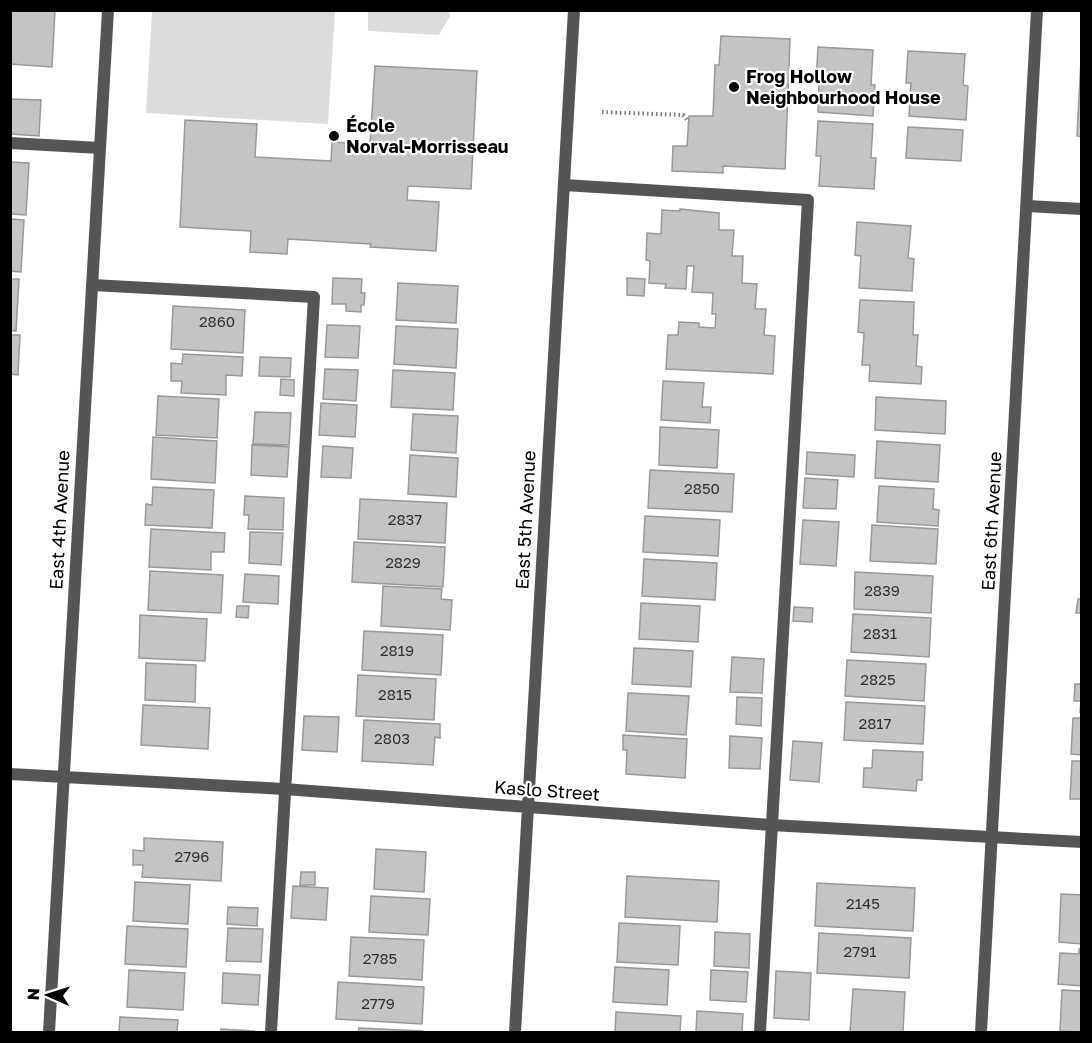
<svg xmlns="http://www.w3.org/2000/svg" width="1092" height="1043" viewBox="0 0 1092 1043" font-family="'Golos Text',sans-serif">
	<rect width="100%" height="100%" fill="#fff"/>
	<path fill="#dcdcdc" d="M152 11H335L328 124 146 113Z
		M368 11H449L450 16 439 35 368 31Z"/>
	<path fill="#c4c4c4" stroke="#999" stroke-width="1.5" d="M10 10H55L52 67 10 64Z
		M721 36 790 39 785 169 723 166V173L672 171 673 146H687L689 116H713L715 65H719Z
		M818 47 873 50 871 85H875L873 116 818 112 819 83 816 82Z
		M908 51 965 54 963 85 968 86 966 120 909 116 911 83H906Z
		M1081 59H1082V137L1077 136Z
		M375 66 477 71 471 189 408 186 407 200 439 202 436 251 370 247 371 244 288 239 287 254 250 252 251 231 180 227 185 120 257 124 255 157 331 161 332 142 370 144Z
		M10 99 41 100 39 136 10 134Z
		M818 121 873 124 871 158H876L874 189 819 186 821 156H816Z
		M908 127 963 130 961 161 906 158Z
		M10 162 29 163 26 215 10 214Z
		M680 209 719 213V230H734L732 256H743L742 283 757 284 755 309H766L764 335 775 336 773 374 666 369 668 335H678L679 322 699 323V327L715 328 716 314H712L713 293 692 292 694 266H687L686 289 665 288 666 284 649 283 650 261 646 260 647 233 661 234 662 210 680 211Z
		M10 219 24 220 21 272 10 271Z
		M857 222 911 226 908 258 914 259 912 291 859 288 861 256 855 255Z
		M333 278 362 279 361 293H365L364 305H361V312L346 311V304H332Z
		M627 278 645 279 644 296 627 295Z
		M10 279H19L16 331 10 330Z
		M398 283 458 286 456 323 396 320Z
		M860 300 914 302 913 335H918L916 366 922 367 921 384 869 381 870 365H862L864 333 858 332Z
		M173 306 245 310 243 353 171 349Z
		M327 325 360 326 358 358 325 357Z
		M396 326 458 329 456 368 394 364Z
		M10 335H20L18 375 10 374Z
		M183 354 243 357 242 376 226 375V395L181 393 182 381H171V363L182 364Z
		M260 357 291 358 290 377 259 376Z
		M325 369 358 370 356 401 323 399Z
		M393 370 455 373 453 410 391 407Z
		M281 379 294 380V396L280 395Z
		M663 381 704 383 702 407H711L710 423 661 420Z
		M158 396 219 399 217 438 156 435Z
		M876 397 946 401 945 434 875 430Z
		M321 403 357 405 355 437 319 435Z
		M255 412 291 413 289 445 253 444Z
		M413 414 458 416 456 453 411 450Z
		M660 427 719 430 717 468 659 465Z
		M153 437 217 441 215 483 151 479Z
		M877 441 940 445 938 482 875 478Z
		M252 445 289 447 287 477 251 475Z
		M323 446 353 448 351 478 321 477Z
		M807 452 855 455 854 477 806 474Z
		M410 455 458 458 456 497 408 494Z
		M650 470 734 474 732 512 648 508Z
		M805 478 838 480 836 509 803 508Z
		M879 486 934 489 933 509 939 510 938 526 877 522Z
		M153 487 214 490 212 528 145 525 146 504 152 505Z
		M245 496 284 498 283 530 248 529 249 515H244Z
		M360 499 447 503 445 543 358 539Z
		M645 516 720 520 718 556 643 552Z
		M803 520 839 522 836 566 800 564Z
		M872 525 938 529 936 564 870 561Z
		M151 529 225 533 224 552H211V570L149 567Z
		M250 532 283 533 281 565 249 563Z
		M354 542 445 547 443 587 352 582Z
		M644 559 717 563 715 600 642 596Z
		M150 571 223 575 221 613 148 610Z
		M855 572 933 576 931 613 854 609Z
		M245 574 279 576 278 604 243 602Z
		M383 586 442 589 441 599 452 600 450 630 381 626Z
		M1078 599H1082V613H1076Z
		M641 603 700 606 698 642 639 639Z
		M237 606H249L248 618 236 617Z
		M794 607 813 608 812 622 793 621Z
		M853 614 931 618 929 657 851 652Z
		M140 615 207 619 205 661 139 658Z
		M364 631 443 635 441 675 362 670Z
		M634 648 693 651 691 687 632 684Z
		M732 657 764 659 762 693 730 692Z
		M847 660 926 664 924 701 845 696Z
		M146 663 196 665 195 702 145 700Z
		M358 675 436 679 434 720 356 716Z
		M1075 684H1082V712H1080L1081 701H1074Z
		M628 693 689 696 686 735 626 731Z
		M737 697 762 698 761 726 736 724Z
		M846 702 925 706 923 744 844 740Z
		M143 705 210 708 208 749 141 745Z
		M304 716 339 717 337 752 302 750Z
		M1073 718H1082V755L1071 754Z
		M364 720 440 724V738L435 737 433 765 362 761Z
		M623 735 687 739 685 778 626 774 627 750H623Z
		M730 736 762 738 760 769 729 768Z
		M793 741 822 743 819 782 790 780Z
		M873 750 923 752 922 780H917L916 791 863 787 864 768H872Z
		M1072 761H1082V799H1070Z
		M144 838 223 842 221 881 142 877 143 865H133V850L144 851Z
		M376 849 426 852 424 892 374 889Z
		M301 872H315V885H300Z
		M627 876 719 881 717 922 625 917Z
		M135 882 190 885 188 924 133 921Z
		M817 883 915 888 913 931 815 926Z
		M293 886 328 888 326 920 291 918Z
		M1061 894 1082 895V944L1059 942Z
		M371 896 430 899 428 935 369 932Z
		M228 907 258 908 257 926 227 924Z
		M619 923 680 926 678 965 617 962Z
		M127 926 188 929 186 967 125 964Z
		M228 928 263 929 261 962 226 961Z
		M715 932 750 934 749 968 714 966Z
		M819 933 911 938 909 978 817 973Z
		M351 937 424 940 422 980 349 976Z
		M1079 949H1082V986L1058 984 1060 953 1079 954Z
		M615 967 669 970 667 1005 613 1002Z
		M129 970 185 973 183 1010 127 1007Z
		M711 970 748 972 746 1002 710 1000Z
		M776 971 811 973 809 1020 774 1018Z
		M223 973 260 975 258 1005 222 1003Z
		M338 982 424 987 422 1024 336 1019Z
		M853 989 905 992 903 1032H850Z
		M1062 990 1082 991V1032L1060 1031Z
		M697 1011 743 1014 742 1032H696Z
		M616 1012 681 1016 680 1032H615Z
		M120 1017 178 1020 177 1032H119Z
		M359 1028 423 1031V1032H358Z
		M221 1029 254 1031V1032H221Z"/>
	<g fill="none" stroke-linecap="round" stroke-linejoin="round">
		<path stroke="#777" stroke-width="4" stroke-dasharray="1.5 3" stroke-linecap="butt" d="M602 112 683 115 689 122"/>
		<path stroke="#555" stroke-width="12" d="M10 143 100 148
			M564 185 808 200 760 1032
			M1027 206 1082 209
			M92 285 314 297 271 1032"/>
		<path stroke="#555" stroke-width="12" d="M10 774 284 789 771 825 1082 842
			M49 1032 108 10
			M515 1032 574 10
			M981 1032 1037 10"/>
	</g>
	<g fill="#000" stroke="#fff" stroke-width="2">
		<circle cx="734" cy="87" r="6"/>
		<circle cx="334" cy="136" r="6"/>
	</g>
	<g text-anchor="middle" stroke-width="4.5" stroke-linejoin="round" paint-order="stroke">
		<g font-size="15" fill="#313131">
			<text x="217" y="327">2860</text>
			<text x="702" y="494">2850</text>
			<text x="405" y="525">2837</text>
			<text x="403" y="568">2829</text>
			<text x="882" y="596">2839</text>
			<text x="880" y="639">2831</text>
			<text x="397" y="656">2819</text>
			<text x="878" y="685">2825</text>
			<text x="395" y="700">2815</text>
			<text x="875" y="729">2817</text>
			<text x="392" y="744">2803</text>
			<text x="192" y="862">2796</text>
			<text x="863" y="909">2145</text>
			<text x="860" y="957">2791</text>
			<text x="380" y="964">2785</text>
			<text x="378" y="1009">2779</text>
		</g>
		<g font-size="18" font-weight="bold" fill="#000" stroke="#fff" text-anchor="start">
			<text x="746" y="83">Frog Hollow<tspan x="746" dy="21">Neighbourhood House</tspan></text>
			<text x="346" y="132">École<tspan x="346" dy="21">Norval-Morrisseau</tspan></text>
		</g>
		<g font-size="18" fill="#000" stroke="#fff">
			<text transform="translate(60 520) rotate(-87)" y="6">East 4th Avenue</text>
			<text transform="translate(526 520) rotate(-87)" y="6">East 5th Avenue</text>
			<text transform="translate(992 521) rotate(-87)" y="6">East 6th Avenue</text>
			<text transform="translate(547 791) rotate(4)" y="6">Kaslo Street</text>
		</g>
	</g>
	<rect width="1092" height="1043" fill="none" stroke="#000000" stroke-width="24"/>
	<g transform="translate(48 995) rotate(273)" stroke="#ffffff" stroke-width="4.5" paint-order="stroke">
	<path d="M0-4.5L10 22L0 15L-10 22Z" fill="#000000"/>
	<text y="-9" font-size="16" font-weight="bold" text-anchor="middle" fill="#000000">N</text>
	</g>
</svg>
